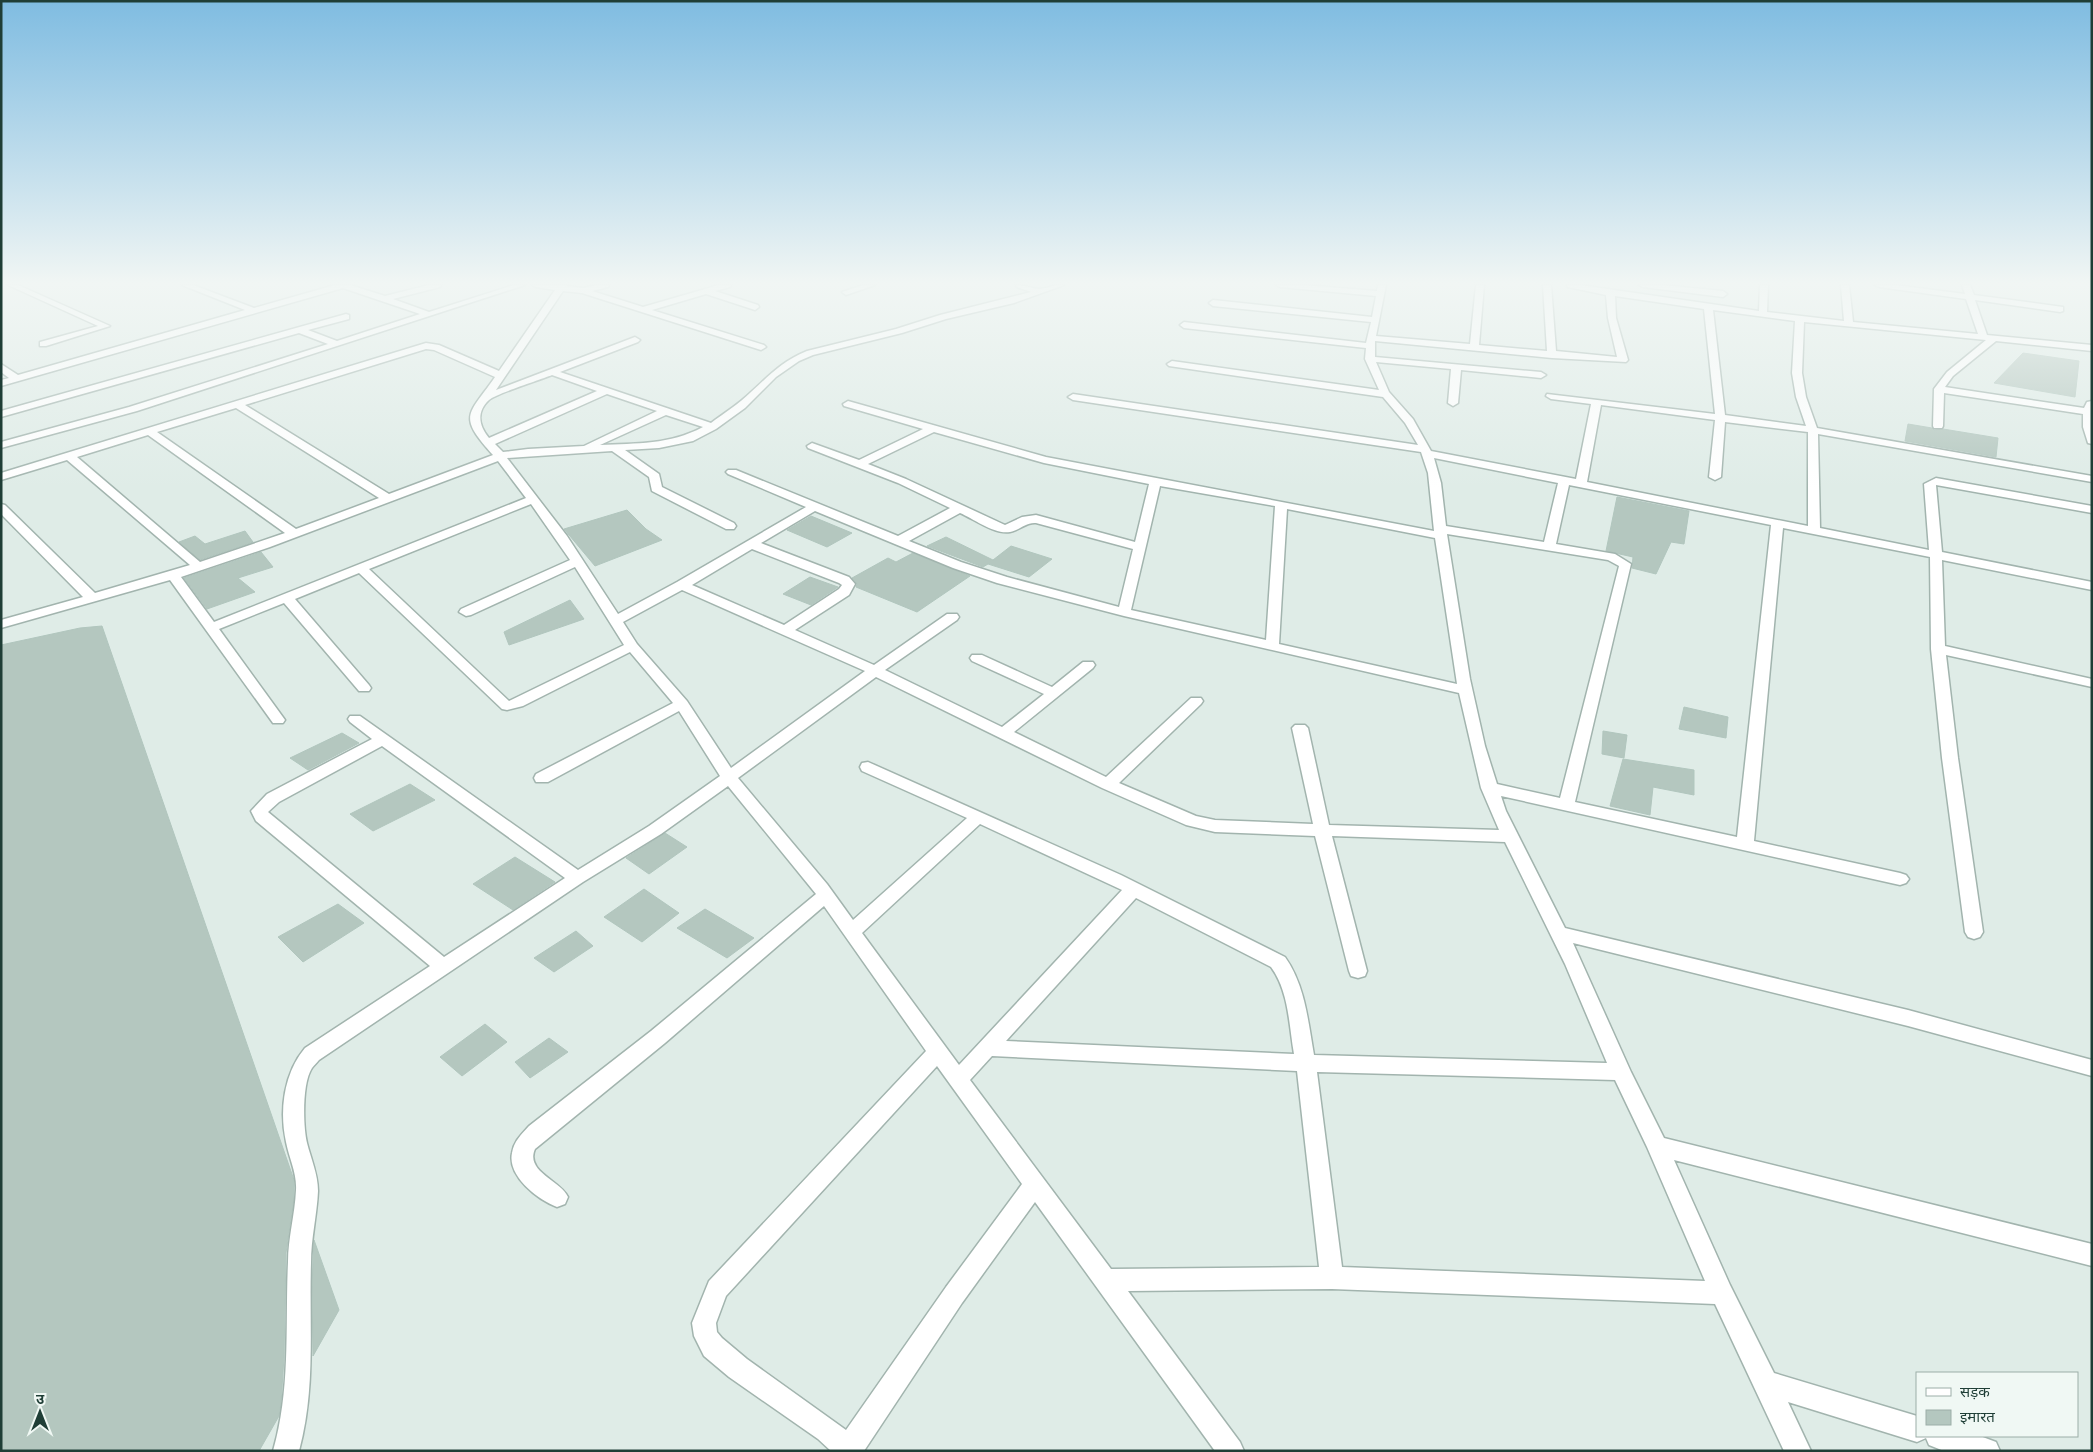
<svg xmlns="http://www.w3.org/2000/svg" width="2093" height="1452" viewBox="0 0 2093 1452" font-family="'Open Sans','Noto Sans Devanagari',sans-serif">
	<rect width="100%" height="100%" fill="#dfece7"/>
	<path fill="#b4c7bf" stroke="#b1c6be" d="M2023 353 2079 361 2075 397 1994 383Z
		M1908 424 1932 428 1934 430 1943 429 1998 438 1996 457 1905 441Z
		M1617 497 1689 511 1684 544 1671 542 1656 574 1632 568 1633 557 1606 551Z
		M627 510 646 529 662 540 595 566 564 529Z
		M811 516 852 533 827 547 787 530Z
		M245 531 253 542 200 560 179 542 195 536 205 544Z
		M946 537 993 560 1011 546 1052 559 1029 577 988 564 983 567 927 546Z
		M261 552 273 567 238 578 255 592 207 609 184 578Z
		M913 553 970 576 917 612 856 587 857 584 852 578 888 558 896 562Z
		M810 577 838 587 811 605 783 594Z
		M570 600 584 619 509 645 504 632Z
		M102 626 294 1180V1199L286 1253 284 1357 281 1404 279 1416 259 1451H1V645L80 628Z
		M1684 707 1728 717 1726 738 1679 729Z
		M1603 731 1627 735 1624 758 1602 754Z
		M342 733 359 743 308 770 290 758Z
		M1623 759 1694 770V795L1653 787 1650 815 1610 806Z
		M410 784 435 800 373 831 350 814Z
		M665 833 687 847 649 874 626 858Z
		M515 857 555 882 513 910 473 884Z
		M644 889 679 913 642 942 604 917Z
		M338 904 364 923 303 962 278 937Z
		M705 909 754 938 727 958 677 928Z
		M576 931 593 946 554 972 534 958Z
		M485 1024 507 1042 462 1076 440 1057Z
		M549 1038 568 1052 530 1078 515 1062Z
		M314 1240 339 1310 313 1356 312 1287Z"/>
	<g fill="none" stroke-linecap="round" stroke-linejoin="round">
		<g stroke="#a2b4ae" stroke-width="3">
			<path id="minor" d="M8 285H18L110 326 46 346H40V342L98 326Z
				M182 285H193L254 308 335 285H350L385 296 429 285H441L440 287 393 299 429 312 514 285H525L137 411 1 448V442L129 407 328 344 299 333 1 417V411L346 314 349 315V319L308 330 337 341 420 314 343 288 1 386V380L9 378 1 372V364L18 375 245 310Z
				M532 285H567L566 286 583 288 597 285H609L608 287 592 291 643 307 719 285H731L730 287 715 291 758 305 759 307 755 310 706 294 652 310 764 345 766 347 761 350 582 293 563 291 496 390 635 337 640 340 638 342 560 372 711 423C724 413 739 404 751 392 771 374 781 362 807 351L896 329 940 315 1031 292 1017 287 1016 285C1024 285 1034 289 1040 289 1049 288 1055 284 1064 285L1014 303 946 319 902 333 813 355 799 361 776 377 745 408 716 429 693 441 659 448 625 450 659 474 662 487 734 523 736 526 734 529H726L652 491 649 477 612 451 507 458 567 536 618 614 677 582 806 507 728 474 726 472 728 470H736L898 536 950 508 898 483 808 448 807 446 812 443 859 460 923 429 844 406 843 404 848 401 1046 457 1434 531 1428 473 1421 452 1073 400 1068 397 1073 394 1418 445 1405 423 1383 397 1169 366 1167 364 1172 361 1379 390 1365 359 1366 348 1184 328 1180 325 1184 322 1366 343 1371 322 1213 306 1209 303 1213 300 1372 317 1376 296 1280 287 1276 285H1303L1377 291 1378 285H1386L1376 336 1470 344 1476 285H1484L1479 345 1547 351 1543 285H1551L1556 351 1617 357 1608 318 1606 295 1568 287 1567 285H1580L1759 311 1760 285H1768L1767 312 1844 321 1841 285H1849L1853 322 1978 334 1966 299 1879 287 1875 285H1895L1965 294 1962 285H1970L1974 295 2063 307V311L2060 312 1975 300 1987 335 2092 345V351L1996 341 1953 376 1945 387 2084 408 2087 402 2092 401V444L2088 443 2083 427V414L1944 393 1943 426 1942 428H1934L1933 426 1934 389 1947 372 1986 340 1804 322 1802 373 1806 397 1817 428 2092 476V482L1818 434 1820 528 1929 550 1924 484 1936 478 2092 506V513L1936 485 1942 552 2092 582V590L1942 560 1945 646 2092 679V687L1946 655 1958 758 1983 932 1980 937 1974 939 1968 937 1965 932 1942 758 1931 649 1930 557 1783 528 1754 841 1900 873 1906 875 1909 879 1906 883 1900 885 1501 796 1506 811 1565 928 1908 1010 2092 1060V1076L1908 1026 1573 943 1631 1072 1664 1138 2092 1244V1266L1674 1160 1730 1285 1774 1373 1917 1416V1436H1980L1996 1442 2000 1451H1944L1929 1445 1926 1438 1917 1442 1788 1402 1811 1451H1784L1715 1304 1332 1289 1128 1291 1240 1442 1244 1451H1215L1035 1202 962 1303 864 1451H831L818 1439 729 1377 704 1356 694 1336 692 1323 709 1281 926 1051 824 906 665 1043 535 1149C525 1172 560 1180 568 1197L565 1204 557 1207C538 1200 507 1176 512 1153 514 1141 521 1135 529 1126L651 1031 816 894 728 786 661 834 583 882 319 1060C317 1063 314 1065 312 1068 302 1083 303 1126 307 1143 311 1159 318 1174 318 1191 317 1215 311 1238 311 1263 309 1327 316 1388 299 1451H273C291 1388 285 1326 288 1262 288 1238 295 1214 296 1190 297 1173 289 1158 286 1142 279 1110 284 1073 305 1048L430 966 256 821 251 811 267 794 372 739 350 722 348 719 350 716H360L578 870 649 826 720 776 679 711 548 782H536L534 778 536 774 673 703 630 652 523 706 507 710 502 709 359 573 295 599 369 685 371 688 369 691H359L284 603 219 629 285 720 283 723H273L170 580 1 628V620L83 597 1 514V504L5 505 95 593 190 565 67 460 1 480V473L426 343 439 345 499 371 555 290 536 287ZM1615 296 1704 309 1715 414 1547 394 1546 396 1551 399 1591 404 1576 479 1431 451 1413 419 1389 392 1376 362 1451 369 1448 403 1453 406 1458 403 1461 370 1541 378 1546 375 1541 372 1375 357V341L1552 358 1626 362 1628 360 1616 318ZM1713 310 1795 321 1792 373 1796 397 1806 426 1725 415ZM426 349 434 350 495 377C468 416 457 415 493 455L389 494 245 405ZM552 375 597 391 489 438C479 426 476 412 489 400 495 394 540 380 552 375ZM607 394 657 411 584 446 528 449 503 452 495 444ZM1601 405 1715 420 1709 477 1715 480 1721 477 1725 422 1808 432V526L1587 482ZM236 408 379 498 296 529 157 432ZM666 415 703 427C669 445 637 443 600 445ZM934 432 1044 463 1149 484 1135 542 1036 515 1022 517 1005 525 906 479 868 464ZM148 435 285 533 200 562 77 457ZM1434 458 1558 483 1544 542 1446 526 1441 483ZM498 461 526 498 214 622 181 577 270 547ZM1569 485 1771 525 1737 837 1575 802 1631 564 1615 554 1556 544ZM1160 486 1275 506 1266 640 1131 610ZM531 504 570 560 461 609 459 612 466 616 471 615 575 567 624 645 509 701 369 569ZM1287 509 1435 538 1457 684 1279 644ZM815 511 953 568 997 583 1124 616 1459 693 1481 788 1499 830 1329 825 1308 728 1305 725H1295L1292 728 1313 824 1215 820 1196 816 1119 783 1201 704 1203 701 1201 698H1191L1106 777 1014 732 1093 668 1095 665 1093 662H1083L1052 687 982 655H972L970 658 972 661 1044 694 1002 727 885 670 957 620 959 617 957 614H947L874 665 795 630 849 595 855 584 849 577 761 543ZM960 513C974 519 995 535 1010 532 1020 530 1026 522 1036 523L1133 549 1119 607 1007 577 961 562 909 541ZM1447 534 1608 560 1619 566 1560 798 1497 784 1485 746 1470 679ZM752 549 839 583 842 585 839 589 784 625 692 585ZM682 590 865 671 731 768 687 701 637 644 623 622ZM876 677 1102 788 1186 825 1215 832 1315 836 1349 971 1351 976 1358 978 1365 976 1367 971 1332 836 1505 842 1565 964 1607 1063 1314 1055C1308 1021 1305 985 1285 957L1121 875 868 762 862 763 860 767 862 771 967 818 853 920 827 884 738 778ZM382 746 565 878 444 957 268 812 279 802ZM980 824 1122 890 959 1065 862 933ZM1136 898 1271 967C1289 991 1289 1026 1294 1054L1006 1041ZM992 1056 1297 1071 1319 1267 1111 1269 970 1080ZM937 1066 1022 1184 946 1287 846 1430 747 1359 722 1338 717 1332 716 1323 726 1296ZM1317 1072 1615 1080 1647 1147 1705 1281 1342 1267Z
				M863 285H875L846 295 842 292Z
				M1639 285H1662L1723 291 1727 294 1723 297 1643 287Z"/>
		</g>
		<use href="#minor" fill="#fff" fill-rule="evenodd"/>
	</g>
	<linearGradient id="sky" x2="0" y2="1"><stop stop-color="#7fbce1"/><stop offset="0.58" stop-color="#f1f6f4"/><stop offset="1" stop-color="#f1f6f4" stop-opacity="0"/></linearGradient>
	<rect width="2093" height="488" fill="url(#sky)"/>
	<rect width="2093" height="1452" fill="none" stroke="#1f3e36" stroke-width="5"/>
	<rect x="1916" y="1372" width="162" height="65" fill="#f0f8f4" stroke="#9caea8"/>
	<rect x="1926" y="1388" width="25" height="8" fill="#ffffff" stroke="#9caea8"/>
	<text x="1960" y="1397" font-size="15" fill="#1f3e36">सड़क</text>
	<rect x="1926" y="1410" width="25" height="15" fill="#b4c7bf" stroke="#9caea8"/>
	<text x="1960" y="1422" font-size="15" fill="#1f3e36">इमारत</text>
	<g transform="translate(40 1412)" stroke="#f0f8f4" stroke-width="4" paint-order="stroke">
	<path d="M0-4L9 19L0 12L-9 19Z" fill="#1f3e36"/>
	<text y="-8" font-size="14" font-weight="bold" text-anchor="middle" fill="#1f3e36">उ</text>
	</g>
</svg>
